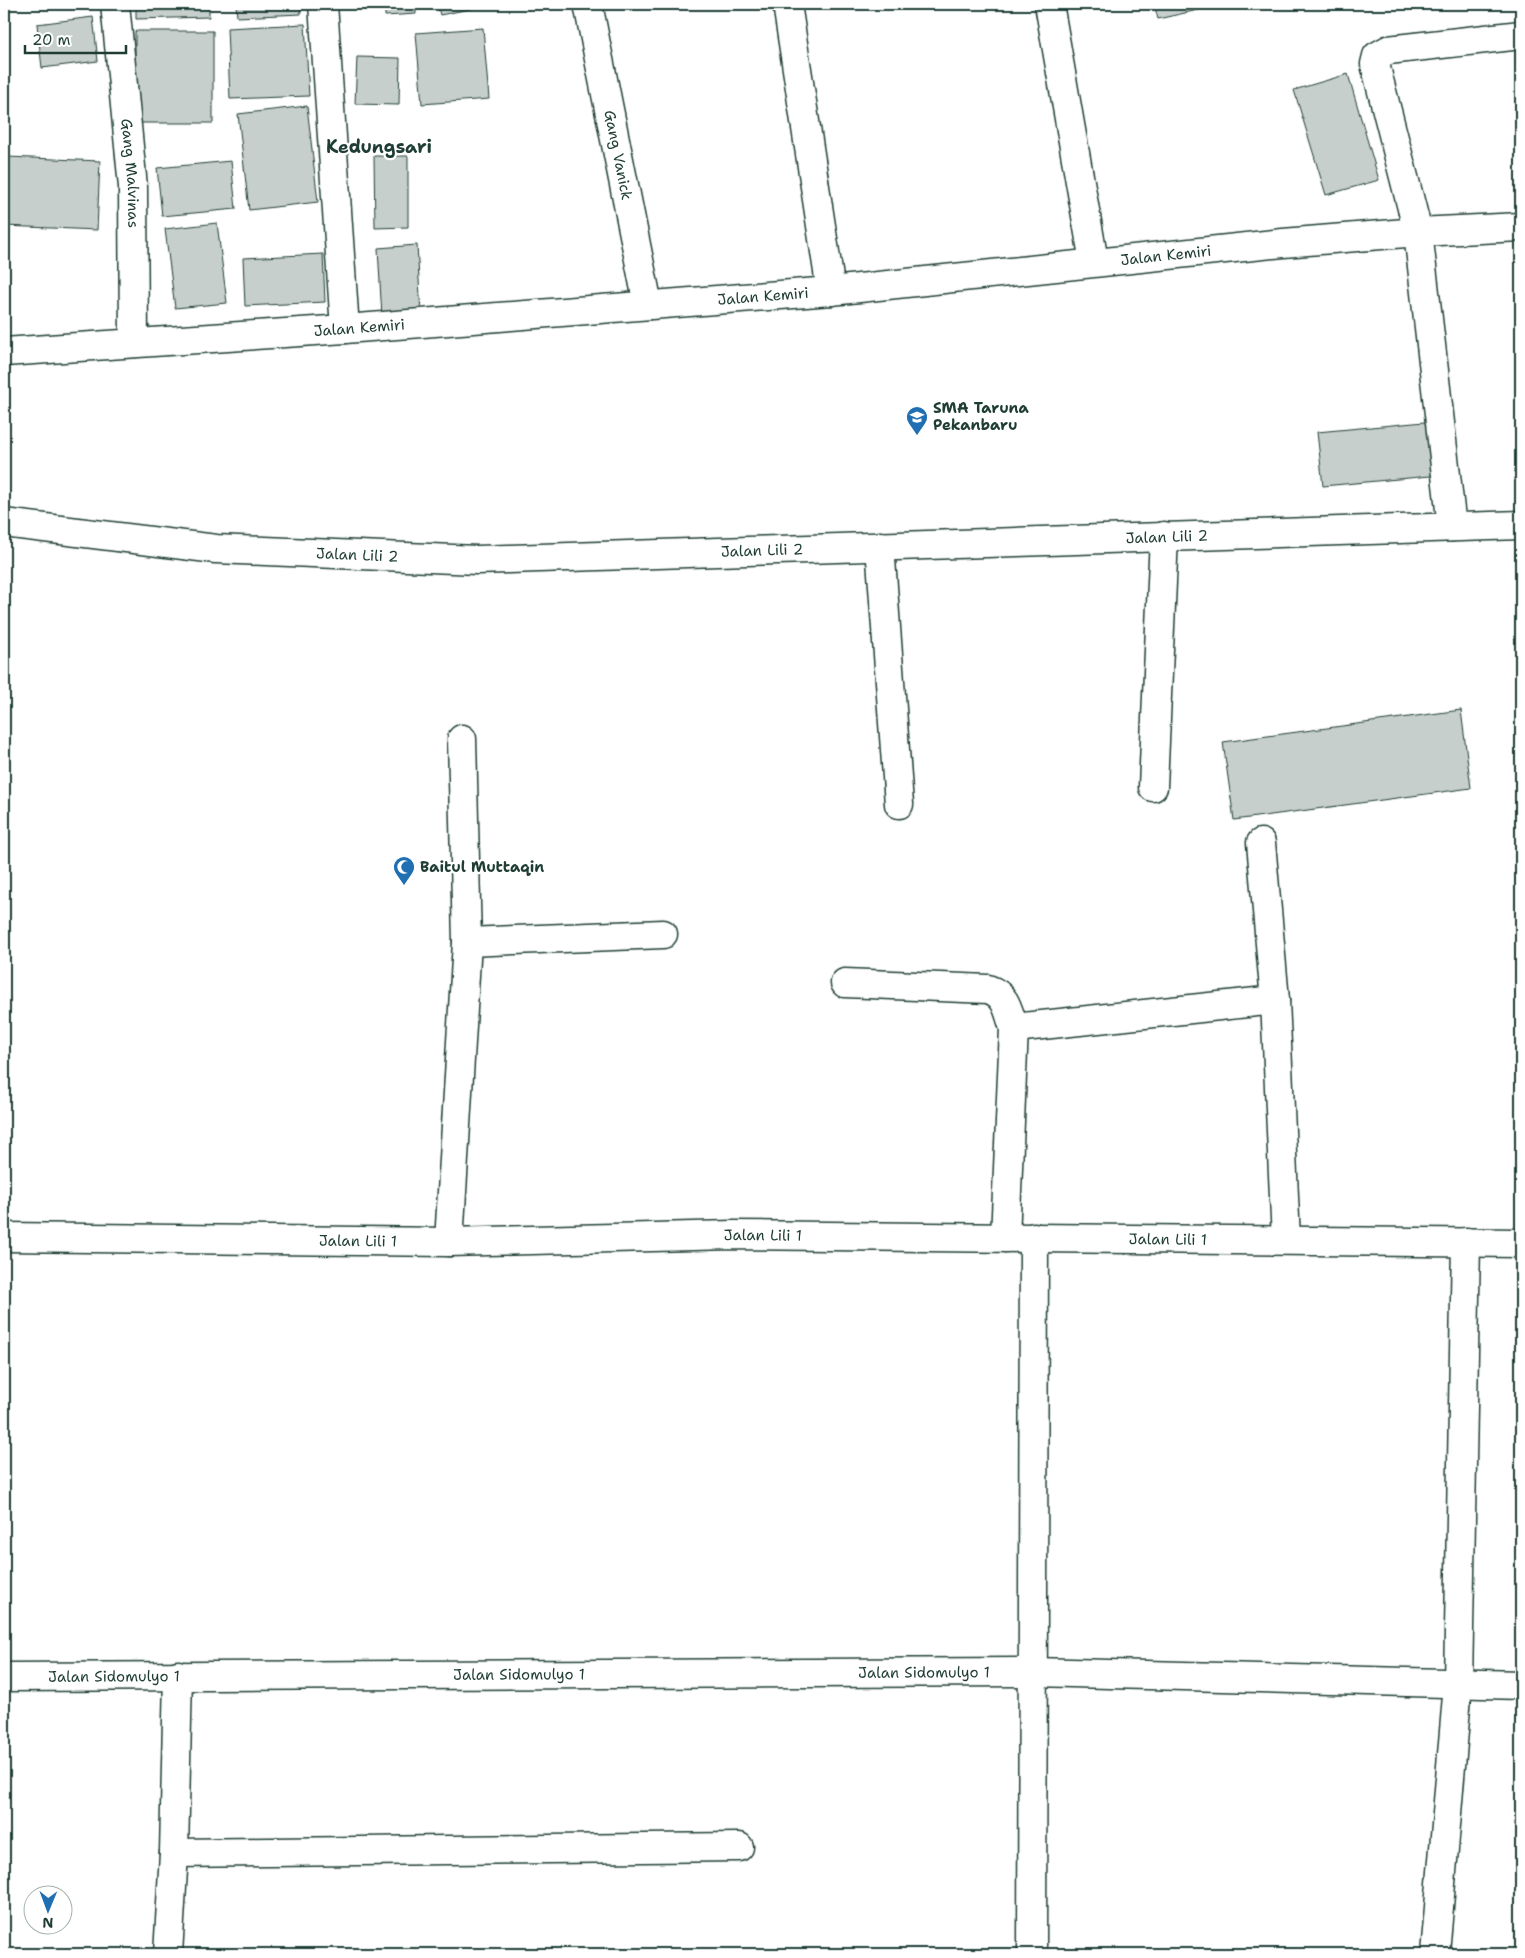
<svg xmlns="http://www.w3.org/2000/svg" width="1525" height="1958" viewBox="0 0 1525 1958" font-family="'Shantell Sans',sans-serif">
	<rect width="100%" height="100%" fill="#fff"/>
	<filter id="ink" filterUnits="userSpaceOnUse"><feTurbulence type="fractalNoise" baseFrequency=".02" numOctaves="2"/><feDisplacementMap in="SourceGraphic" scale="10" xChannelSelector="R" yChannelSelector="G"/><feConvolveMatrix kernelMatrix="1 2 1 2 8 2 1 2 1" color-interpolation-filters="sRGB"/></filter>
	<g filter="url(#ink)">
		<path fill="#c7cfcc" stroke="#1f3d34" d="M136 4H209V17L136 19Z
			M236 4H300L301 14 237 17Z
			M333 4H383V5L333 7Z
			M385 4H416V14L385 16Z
			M437 4H494L440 15Z
			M1154 4H1225L1158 19Z
			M93 17 98 61 42 68 37 24Z
			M305 24 309 96 230 99 227 28Z
			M483 28 489 99 422 104 416 33Z
			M135 31H213V123H135Z
			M357 57 400 58 399 105 355 104Z
			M1348 74 1379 180 1326 195 1294 90Z
			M307 106 318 202 249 210 238 114Z
			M374 156H408V227L375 228Z
			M8 157 100 161 97 230 4 226Z
			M231 161 236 209 162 216 157 168Z
			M217 223 227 303 175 308 165 229Z
			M417 245 421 314 382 317 378 248Z
			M323 254 325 302 245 306 243 258Z
			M1435 421 1441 475 1323 486 1317 432Z
			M1461 710 1471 788 1234 820 1223 742Z"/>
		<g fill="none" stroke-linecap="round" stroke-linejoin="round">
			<g stroke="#1f3d34" stroke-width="31">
				<g id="minor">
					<path id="s1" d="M115 4 133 187 134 343"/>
					<path d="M323 4 345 329"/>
					<path id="s2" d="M588 4 648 305"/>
					<path d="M787 4 831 291"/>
					<path d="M1049 4 1094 262"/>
					<path id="s3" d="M4 352 345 329 831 291 1283 243 1418 232 1521 227"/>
					<path id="s4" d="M4 523 216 549 477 560 1521 525"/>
					<path d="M1452 527 1418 232 1375 64 1377 56 1388 50 1521 35"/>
					<path d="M880 546 899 804"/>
					<path d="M1153 787 1164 536"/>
					<path d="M1261 843 1275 1000"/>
					<path d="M467 942 663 934"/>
					<path d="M845 983 988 989C1007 995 1008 1011 1014 1028L1005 1238"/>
					<path d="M1014 1028 1275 1000 1286 1240"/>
					<path d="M449 1242 467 942 462 739"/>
					<path id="s5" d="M4 1677 1034 1672 1521 1685"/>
					<path d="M174 1853 739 1847"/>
					<path d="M168 1954 174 1853 178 1675"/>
					<path d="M1032 1954 1034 1237"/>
					<path d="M1435 1954 1458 1684 1466 1242"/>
				</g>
			</g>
			<g stroke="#1f3d34" stroke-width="31">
				<g id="tertiary">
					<path id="s6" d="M4 1237 449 1242 733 1235 1521 1243"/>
				</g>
			</g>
			<use href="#minor" stroke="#fff" stroke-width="28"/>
			<use href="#tertiary" stroke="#fff" stroke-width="28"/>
		</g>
	</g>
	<defs>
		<g id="school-pin" transform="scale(1.125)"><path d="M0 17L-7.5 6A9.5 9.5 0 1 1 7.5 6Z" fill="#1f6fb2" stroke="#fff"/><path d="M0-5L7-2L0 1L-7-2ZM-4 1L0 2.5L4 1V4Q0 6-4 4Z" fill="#fff"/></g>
		<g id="mosque-pin" transform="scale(1.125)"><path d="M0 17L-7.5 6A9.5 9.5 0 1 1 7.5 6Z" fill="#1f6fb2" stroke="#fff"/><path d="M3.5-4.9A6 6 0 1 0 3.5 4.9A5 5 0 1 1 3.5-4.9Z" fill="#fff"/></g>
	</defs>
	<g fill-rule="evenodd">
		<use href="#school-pin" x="917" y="417"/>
		<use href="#mosque-pin" x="404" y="867"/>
	</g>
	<g text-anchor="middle" stroke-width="4.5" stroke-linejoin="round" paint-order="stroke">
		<g font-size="15" fill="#1f3d34" stroke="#fff">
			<text dy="5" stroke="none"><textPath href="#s2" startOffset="154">Gang Vanick</textPath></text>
			<text dy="5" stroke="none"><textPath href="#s1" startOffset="170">Gang Malvinas</textPath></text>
			<text dy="5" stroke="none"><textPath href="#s3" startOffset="1166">Jalan Kemiri</textPath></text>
			<text dy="5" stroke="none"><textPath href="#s3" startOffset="761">Jalan Kemiri</textPath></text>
			<text dy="5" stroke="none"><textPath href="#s3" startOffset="356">Jalan Kemiri</textPath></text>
			<text dy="5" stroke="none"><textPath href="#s4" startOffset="1165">Jalan Lili 2</textPath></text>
			<text dy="5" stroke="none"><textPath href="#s4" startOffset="760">Jalan Lili 2</textPath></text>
			<text dy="5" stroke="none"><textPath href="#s4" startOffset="355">Jalan Lili 2</textPath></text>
			<text dy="5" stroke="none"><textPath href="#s6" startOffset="759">Jalan Lili 1</textPath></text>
			<text dy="5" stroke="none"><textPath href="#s6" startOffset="1164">Jalan Lili 1</textPath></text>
			<text dy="5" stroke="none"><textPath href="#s6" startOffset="354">Jalan Lili 1</textPath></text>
			<text dy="5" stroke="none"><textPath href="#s5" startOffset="920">Jalan Sidomulyo 1</textPath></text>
			<text dy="5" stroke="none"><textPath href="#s5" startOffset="515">Jalan Sidomulyo 1</textPath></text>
			<text dy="5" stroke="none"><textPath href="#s5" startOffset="110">Jalan Sidomulyo 1</textPath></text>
		</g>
		<g font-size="15" font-weight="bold" fill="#1f3d34" stroke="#fff" text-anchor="start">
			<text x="933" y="413">SMA Taruna<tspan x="933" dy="17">Pekanbaru</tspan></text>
			<text x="420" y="872">Baitul Muttaqin</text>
		</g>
		<g font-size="18" font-weight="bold" fill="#1f3d34" stroke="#fff">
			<text x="379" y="153">Kedungsari</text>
		</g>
	</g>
	<rect width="1525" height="1958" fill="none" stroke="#fff" stroke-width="20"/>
	<rect x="10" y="10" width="1505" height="1938" fill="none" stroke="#1f3d34" stroke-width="2" filter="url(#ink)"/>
	<g transform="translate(48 1910) rotate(181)"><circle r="24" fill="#ffffff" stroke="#a5b1ae"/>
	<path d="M0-4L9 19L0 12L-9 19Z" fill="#1f6fb2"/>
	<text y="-8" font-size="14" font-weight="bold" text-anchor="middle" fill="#1f3d34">N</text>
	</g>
	<path d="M25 45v8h101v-8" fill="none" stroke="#1f3d34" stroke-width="2.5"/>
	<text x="32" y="45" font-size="15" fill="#1f3d34" stroke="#ffffff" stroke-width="4" paint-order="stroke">20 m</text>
</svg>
